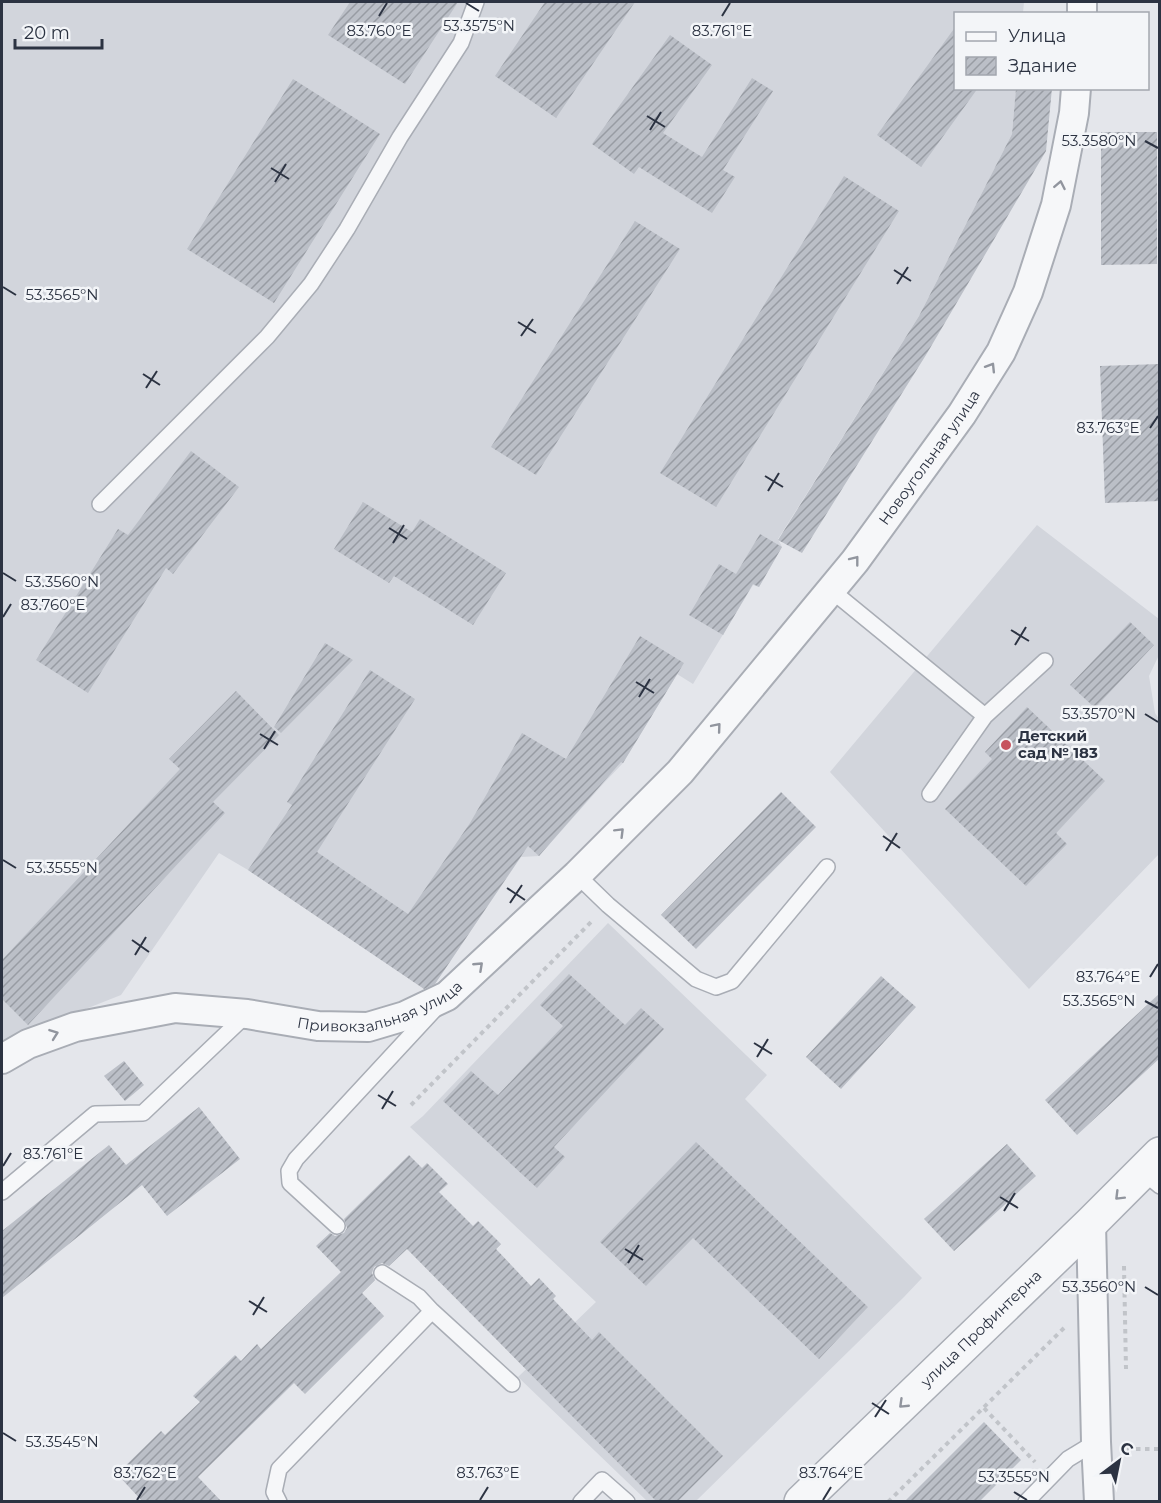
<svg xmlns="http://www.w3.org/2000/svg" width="1161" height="1503" viewBox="0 0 1161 1503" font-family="Montserrat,sans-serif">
	<defs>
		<pattern id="building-hatch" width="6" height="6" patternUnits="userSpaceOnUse" patternTransform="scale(1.5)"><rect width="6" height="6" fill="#bbbfc7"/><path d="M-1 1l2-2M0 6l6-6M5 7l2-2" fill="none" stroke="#989ca3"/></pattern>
	</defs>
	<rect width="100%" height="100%" fill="#e4e6eb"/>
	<path fill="#d2d5dc" d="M2 2H1024L1023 13 956 14V88L1016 89 1012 134 919 316 778 539 782 547 759 587 753 585 693 684 677 674 623 763 603 784 539 856 521 857 429 992 248 870 219 853 121 995 2 1042Z
		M1037 525 1159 619V655L1149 676 1155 713 1159 719V854L1029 989 830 772Z
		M608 923 767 1075 745 1099 922 1278 904 1297 696 1501H647L518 1377 596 1302 410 1127 423 1116Z"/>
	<path fill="url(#building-hatch)" d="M350 2H458L405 84 328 35Z
		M545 2H635L556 118 495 76Z
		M956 26V88H978L921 167 877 135Z
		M670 35 712 65 663 133 702 157 752 78 773 91 723 170 735 177 712 213 639 167 634 174 592 144Z
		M293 79 380 134 274 303 187 249Z
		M1016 88H1052L1046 151 926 355 802 553 778 540 919 316 1012 134Z
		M1101 132H1157V264L1101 265Z
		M844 176 899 211 716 507 660 473Z
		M635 221 680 249 536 475 491 447Z
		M1160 364V501L1105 503 1100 366Z
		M191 451 239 487 173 574 166 568 88 693 36 660 118 529 128 535Z
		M363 502 412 532 420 519 506 573 473 625 394 576 389 583 334 549Z
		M760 534 782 547 759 587 753 584 723 635 689 615 719 564 736 574Z
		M1130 622 1154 645 1095 708 1070 685Z
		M640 636 684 663 623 763 621 762 539 856 528 846 435 984 424 989 248 870 292 805 287 802 370 670 415 699 317 852 408 914 470 823 522 733 566 759Z
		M325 643 353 660 281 733 274 727Z
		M236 691 279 735 213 802 225 813 28 1025 2 999V960L180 769 169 759Z
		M1027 707 1105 781 1056 833 1067 844 1026 886 945 809 992 759 985 752Z
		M781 792 816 827 696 949 661 915Z
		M569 974 625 1025 641 1008 664 1029 554 1147 565 1157 537 1188 443 1101 471 1071 498 1095 563 1026 540 1005Z
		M881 976 916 1007 841 1089 806 1057Z
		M1160 993V1058L1077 1135 1045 1100Z
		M124 1061 144 1085 125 1101 104 1076Z
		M199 1107 240 1159 167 1216 142 1185 2 1298V1231L109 1145 126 1165Z
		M696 1142 868 1307 819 1359 693 1238 646 1286 600 1242Z
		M1007 1144 1036 1176 954 1251 924 1219Z
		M409 1155 422 1168 427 1163 448 1184 439 1192 473 1226 478 1221 501 1244 496 1249 531 1286 539 1278 556 1296 553 1299 592 1340 599 1332 723 1456 677 1502H657L407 1249 389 1266 382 1263 374 1267 372 1273 375 1280 362 1293 384 1316 305 1394 294 1383 198 1477 222 1502H143L117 1474 161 1431 165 1435 200 1402 193 1396 235 1355 241 1361 257 1344 261 1349 341 1272 316 1246 330 1233 335 1236 344 1233 347 1228 344 1219Z
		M984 1422 1021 1460 979 1502H904Z"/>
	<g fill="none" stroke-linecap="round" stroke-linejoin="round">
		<g stroke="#a9adb5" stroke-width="18">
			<path id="service" d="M100 504 267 337 311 284 347 229 400 137 461 43 476 2
				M831 590 985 716
				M930 794 985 716 1045 661
				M577 875 608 905 696 979 716 987 732 981 827 867
				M1143 1172 1160 1186
				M2 1192 95 1114 143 1113 247 1014
				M337 1226 290 1183 289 1171 296 1159 435 1009
				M432 1311 512 1384
				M279 1502 274 1492 279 1469 432 1311 419 1297 382 1273
				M581 1502 602 1480 627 1502
				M1026 1502 1068 1459 1096 1442"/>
		</g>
		<g stroke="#a9adb5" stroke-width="32">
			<g id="minor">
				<path d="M1082 14V2"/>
				<path id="s1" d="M2 1059 28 1044 75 1027 175 1008 247 1014 318 1026 368 1027 405 1016 447 996 577 875 680 772 855 561 962 414 1001 352 1028 292 1056 205 1074 113 1076 88"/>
				<path d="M1091 1223 1096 1442 1099 1502"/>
			</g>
		</g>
		<g stroke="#a9adb5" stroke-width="36">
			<g id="tertiary">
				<path id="s2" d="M801 1502 1091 1223 1160 1154"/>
			</g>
		</g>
		<path stroke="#c1c4c9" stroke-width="4" stroke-dasharray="4.5 4.5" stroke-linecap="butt" d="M411 1105 593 920
			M1124 1266 1126 1369
			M984 1408 1035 1462
			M1127 1449H1160
			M888 1502 1065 1327"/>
		<use href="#service" stroke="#f6f7f9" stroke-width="15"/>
		<use href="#minor" stroke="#f6f7f9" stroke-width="28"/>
		<use href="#tertiary" stroke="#f6f7f9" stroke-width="33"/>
	</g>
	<defs><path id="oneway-chevron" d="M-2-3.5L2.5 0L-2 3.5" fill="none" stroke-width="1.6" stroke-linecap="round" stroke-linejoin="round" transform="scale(1.5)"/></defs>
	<g stroke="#91959e">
		<use href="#oneway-chevron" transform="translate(1060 185) rotate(-79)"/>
		<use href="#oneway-chevron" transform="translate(991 367) rotate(-58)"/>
		<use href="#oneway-chevron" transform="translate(855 560) rotate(-52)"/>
		<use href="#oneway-chevron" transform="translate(717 727) rotate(-50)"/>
		<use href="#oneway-chevron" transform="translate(620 832) rotate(-45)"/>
		<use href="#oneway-chevron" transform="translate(479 966) rotate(-43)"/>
		<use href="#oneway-chevron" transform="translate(54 1034) rotate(-20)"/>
		<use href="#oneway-chevron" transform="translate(1119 1196) rotate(135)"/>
		<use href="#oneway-chevron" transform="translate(903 1404) rotate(136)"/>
	</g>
	<path fill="none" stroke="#2c3342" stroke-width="2" d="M466 3 479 11M379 16 387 3M722 16 730 3M647 116 665 127M650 130 661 112M1145 141 1158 148M271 168 289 179M275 182 286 164M894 270 911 281M897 284 908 267M3 287 16 295M518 322 536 333M521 336 533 319M143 374 160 385M146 388 157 371M1150 428 1158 416M765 476 783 487M768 491 779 473M389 528 407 539M393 543 404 525M3 573 16 581M3 617 11 604M1011 630 1029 641M1015 645 1026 627M636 682 654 693M639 697 650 679M1145 714 1158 722M260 734 278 745M264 749 275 731M883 836 900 848M886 851 897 833M3 860 16 868M507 888 525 900M510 903 522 885M132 940 149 952M135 955 146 937M1150 977 1158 964M1145 1001 1158 1008M754 1043 772 1054M757 1057 768 1039M378 1095 396 1106M382 1109 393 1091M3 1166 11 1153M1000 1197 1018 1208M1004 1211 1015 1193M625 1249 643 1260M628 1263 639 1245M1145 1287 1158 1295M249 1301 267 1312M253 1315 264 1297M872 1403 889 1414M875 1417 886 1400M3 1433 16 1441M1014 1492 1027 1500M137 1500 145 1487M480 1500 488 1487M823 1500 831 1487"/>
	<circle fill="#c6535d" stroke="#f3f5f8" stroke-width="2" cx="1006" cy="745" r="6"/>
	<g text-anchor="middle" stroke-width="5" stroke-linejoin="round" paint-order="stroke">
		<g font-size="15" fill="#2c3342" stroke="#f3f5f8">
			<text dy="5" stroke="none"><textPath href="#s1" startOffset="1186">Новоугольная улица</textPath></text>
			<text dy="5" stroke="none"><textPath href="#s1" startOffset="392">Привокзальная улица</textPath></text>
			<text dy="5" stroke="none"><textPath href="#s2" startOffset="250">улица Профинтерна</textPath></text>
		</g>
		<g font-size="15" font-weight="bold" fill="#2c3342" stroke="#f3f5f8" text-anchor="start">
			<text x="1018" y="741">Детский<tspan x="1018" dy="17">сад № 183</tspan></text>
		</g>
	</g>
	<g font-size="15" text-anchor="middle" fill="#2c3342" stroke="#f3f5f8" stroke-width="5" stroke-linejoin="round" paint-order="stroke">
		<text x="479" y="31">53.3575°N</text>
		<text x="379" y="36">83.760°E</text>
		<text x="722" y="36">83.761°E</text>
		<text x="1099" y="146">53.3580°N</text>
		<text x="62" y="300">53.3565°N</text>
		<text x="1108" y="433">83.763°E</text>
		<text x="62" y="587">53.3560°N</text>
		<text x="53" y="610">83.760°E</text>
		<text x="1099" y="719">53.3570°N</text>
		<text x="62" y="873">53.3555°N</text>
		<text x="1108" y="982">83.764°E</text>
		<text x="1099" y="1006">53.3565°N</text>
		<text x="53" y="1159">83.761°E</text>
		<text x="1099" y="1292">53.3560°N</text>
		<text x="62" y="1447">53.3545°N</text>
		<text x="145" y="1478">83.762°E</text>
		<text x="488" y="1478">83.763°E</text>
		<text x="831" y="1478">83.764°E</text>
		<text x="1014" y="1482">53.3555°N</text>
	</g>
	<rect width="1161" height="1503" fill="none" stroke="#2c3342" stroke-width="6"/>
	<rect x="954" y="12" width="195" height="78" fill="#f3f5f8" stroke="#a3a7af" stroke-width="1.5"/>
	<rect x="966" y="32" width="30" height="9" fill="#f6f7f9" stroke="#a3a7af" stroke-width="1.5"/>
	<text x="1008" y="42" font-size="18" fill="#2c3342">Улица</text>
	<rect x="966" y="57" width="30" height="18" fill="url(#building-hatch)" stroke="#a3a7af" stroke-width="1.5"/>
	<text x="1008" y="72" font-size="18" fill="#2c3342">Здание</text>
	<g transform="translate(1119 1461) rotate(32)" stroke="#f3f5f8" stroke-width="4.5" paint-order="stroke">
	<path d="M0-4.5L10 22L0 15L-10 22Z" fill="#2c3342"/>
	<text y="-9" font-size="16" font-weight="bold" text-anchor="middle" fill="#2c3342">С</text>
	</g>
	<path d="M15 39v9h87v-9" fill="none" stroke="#2c3342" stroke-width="3"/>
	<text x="24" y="39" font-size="18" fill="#2c3342" stroke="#f3f5f8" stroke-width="4.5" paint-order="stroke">20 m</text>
</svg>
